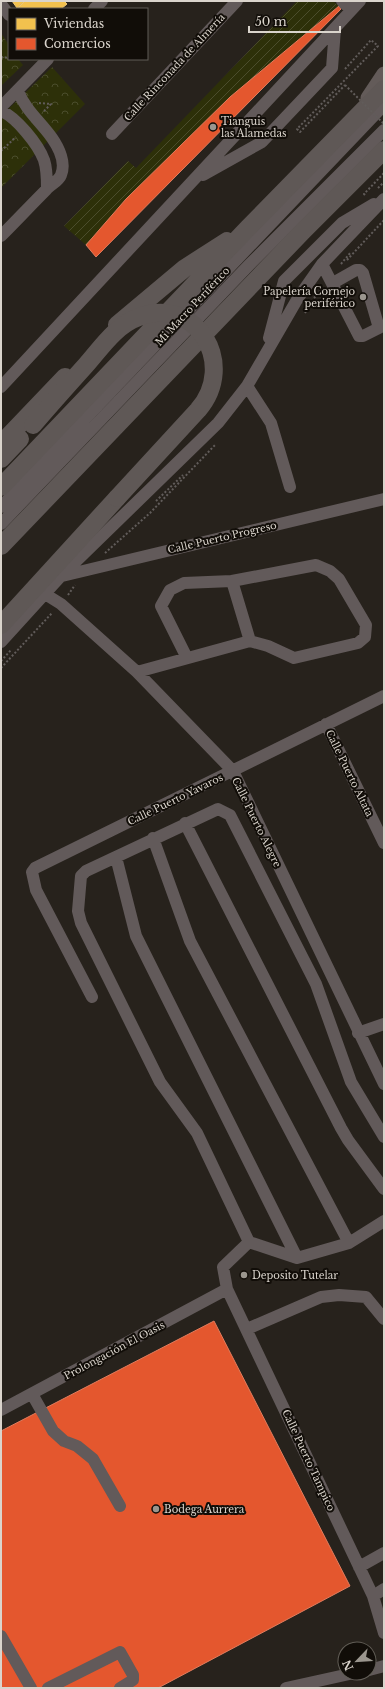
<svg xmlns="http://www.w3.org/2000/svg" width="385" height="1689" viewBox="0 0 385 1689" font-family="'Libre Baskerville',serif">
	<defs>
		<pattern id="park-crowns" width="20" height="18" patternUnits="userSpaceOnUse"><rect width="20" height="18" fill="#2d3009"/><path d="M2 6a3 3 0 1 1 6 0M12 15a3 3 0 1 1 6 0" fill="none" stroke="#4b4d2c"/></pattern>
		<pattern id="garden-furrows" width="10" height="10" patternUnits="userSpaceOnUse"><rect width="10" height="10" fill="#2d3009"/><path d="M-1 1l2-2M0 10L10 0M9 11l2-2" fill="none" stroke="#4b4d2c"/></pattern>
	</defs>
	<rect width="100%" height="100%" fill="#27221c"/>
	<path fill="url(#park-crowns)" d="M1 33 9 45V59H18L23 65 1 86Z
		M52 67 85 104 1 188V116Z"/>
	<path fill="url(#garden-furrows)" d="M297 1H333L339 6 230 97 126 199 86 245 64 226 128 161 136 168Z"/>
	<path fill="#f2c14e" stroke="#ebc774" d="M12 1H25L17 8Z
		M25 1H64L67 4 61 9H17Z"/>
	<path fill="#e4572e" stroke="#e17c5d" d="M339 6 341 9 96 257 86 245 126 199 230 97Z
		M214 1321 350 1586 158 1688H1V1431Z"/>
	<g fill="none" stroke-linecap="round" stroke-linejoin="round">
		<path stroke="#615c5a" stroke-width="2" stroke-dasharray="2 2" stroke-linecap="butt" d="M1 57 9 58
			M19 59H23
			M345 69 371 40 378 46 297 129 300 132 345 85
			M39 103 51 104 44 111
			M1 151 16 137
			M378 188 384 182
			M365 195 364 194 384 173
			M347 260 384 220
			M341 264 351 252
			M314 298 322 289
			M305 313 312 301
			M156 501 183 475
			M105 553 150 513 216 444
			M68 595 75 585
			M1 661 11 650
			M1 668 52 613"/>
		<path stroke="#625a5a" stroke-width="12" d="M342 1 351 10
			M1 4 9 15
			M94 9 102 1
			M1 107 48 59
			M1 111C16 117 38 144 44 160 47 169 47 179 47 188
			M112 134 237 1
			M203 175 262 142 332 68 335 29
			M1 236C16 221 31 205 46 190 50 185 59 181 61 175 66 163 59 148 52 138 40 121 26 111 18 91
			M322 264 359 336H363L379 328 363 273 360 270H356L333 283
			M269 338 284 281 342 223 374 204
			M247 386 271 423 290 487
			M1 387 360 1
			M1 507 384 105
			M1 524 249 265 384 130
			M62 576 384 499
			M45 594 61 604 137 672 233 771 384 1084
			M1 642 61 576 218 423 247 386 298 298 322 264 384 199
			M187 658 161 606 170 590 184 583 232 581
			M137 672 250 641 268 646 294 658 358 643 365 637 366 625 339 579 330 571 316 565 232 581 250 641
			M326 724 384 843
			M185 823 341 1128 348 1140 384 1189
			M153 838 190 941 349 1243
			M116 857 136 936 297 1258
			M92 997 36 890 32 872 35 868 384 696
			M358 1033 384 1024
			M384 1137 351 1082 316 984 230 815 218 809 86 871 81 876 78 911 81 923 160 1082 197 1133 249 1242 297 1258 349 1243 384 1221
			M249 1242 223 1267 227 1289 373 1596 384 1633
			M247 1329 321 1297 339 1295 366 1297 384 1319
			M32 1394 53 1431 64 1441 77 1446 93 1459 120 1506
			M1 1410 227 1289
			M359 1567 384 1553
			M373 1596 384 1589
			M1 1636 31 1688
			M369 1670 384 1666
			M48 1688 120 1652 133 1675V1680L120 1688
			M286 1688 354 1673"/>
		<path stroke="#635b59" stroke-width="15" d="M368 98 384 74"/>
		<path stroke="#5f5856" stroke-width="18" d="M117 325 185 268 227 241
			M1 444 65 377
			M1 459 20 439
			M1 487 248 228 384 89
			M1 546 303 231 384 150
			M1 625 117 498"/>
		<path stroke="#615c5a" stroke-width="2" stroke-dasharray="2 2" stroke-linecap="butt" d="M345 85 384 124"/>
		<path stroke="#5f5856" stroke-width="18" d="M33 425C50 405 68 385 86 365 101 348 116 325 139 317 196 295 238 364 198 410L117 498"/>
	</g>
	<g fill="#9b968e" stroke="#110d08" stroke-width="1.5">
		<circle cx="213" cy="127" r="4"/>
		<circle cx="363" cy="297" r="4"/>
		<circle cx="244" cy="1275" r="4"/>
		<circle cx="156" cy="1509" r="4"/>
	</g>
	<g text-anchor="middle" stroke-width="4" stroke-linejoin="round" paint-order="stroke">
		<g font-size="10" fill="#dad4cc" stroke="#110d08">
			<text transform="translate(174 67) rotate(-47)" y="4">Calle Rinconada de Almería</text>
			<text transform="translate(192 306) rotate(-47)" y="4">Mi Macro Periférico</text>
			<text transform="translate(222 537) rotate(-13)" y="4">Calle Puerto Progreso</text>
			<text transform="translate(350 773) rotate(64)" y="4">Calle Puerto Altata</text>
			<text transform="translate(175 799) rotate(-26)" y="4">Calle Puerto Yavaros</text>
			<text transform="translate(257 822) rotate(64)" y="4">Calle Puerto Alegre</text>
			<text transform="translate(114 1350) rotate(-28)" y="4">Prolongación El Oasis</text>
			<text transform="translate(309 1460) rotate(65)" y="4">Calle Puerto Tampico</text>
		</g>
		<g font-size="10" fill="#dad4cc" stroke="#110d08" text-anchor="start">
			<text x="221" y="125">Tianguis<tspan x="221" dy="12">las Alamedas</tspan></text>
			<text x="355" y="295" text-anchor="end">Papelería Cornejo<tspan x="355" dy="12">periférico</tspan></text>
			<text x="252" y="1279">Deposito Tutelar</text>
			<text x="164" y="1513">Bodega Aurrera</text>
		</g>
	</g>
	<rect width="385" height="1689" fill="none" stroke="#dad4cc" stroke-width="4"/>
	<rect x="8" y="8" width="140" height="52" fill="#110d08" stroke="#615d56"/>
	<rect x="16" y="18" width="20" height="12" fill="#f2c14e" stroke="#615d56"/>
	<text x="44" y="28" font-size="12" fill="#dad4cc">Viviendas</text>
	<rect x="16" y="38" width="20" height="12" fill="#e4572e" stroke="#615d56"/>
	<text x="44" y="48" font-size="12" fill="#dad4cc">Comercios</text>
	<g transform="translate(357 1661) rotate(245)"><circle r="19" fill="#110d08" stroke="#615d56"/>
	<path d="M0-3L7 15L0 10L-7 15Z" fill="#9b968e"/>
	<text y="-6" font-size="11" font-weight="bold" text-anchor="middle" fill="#dad4cc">N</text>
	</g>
	<path d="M249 26v6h91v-6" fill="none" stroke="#dad4cc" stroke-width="2"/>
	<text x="255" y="26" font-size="12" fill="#dad4cc" stroke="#110d08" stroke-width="3" paint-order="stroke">50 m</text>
</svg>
